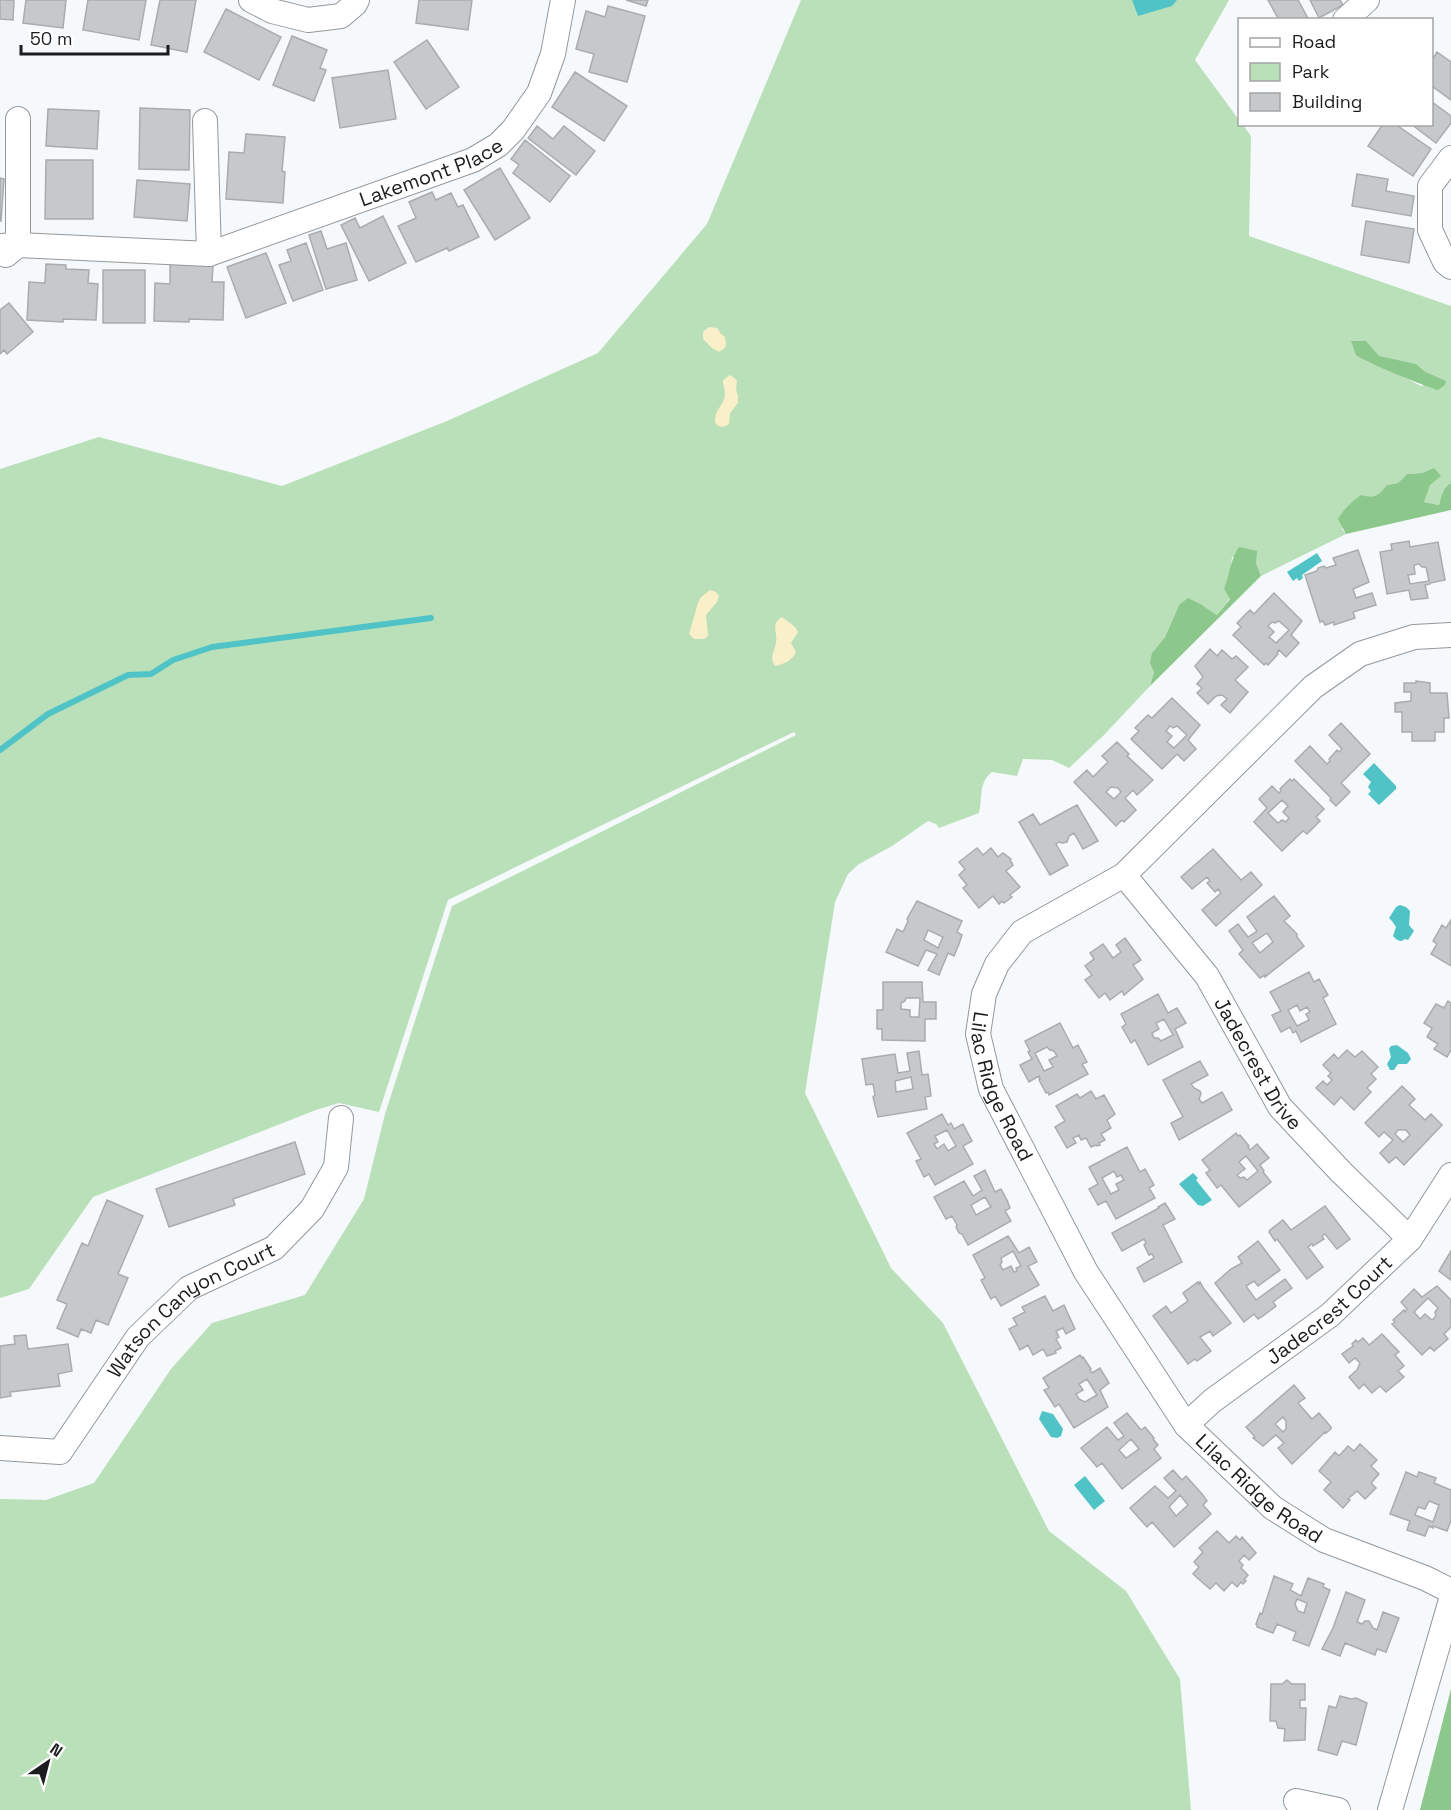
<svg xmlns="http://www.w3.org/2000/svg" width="1451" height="1810" viewBox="0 0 1451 1810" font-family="'Space Grotesk',sans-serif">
	<rect width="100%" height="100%" fill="#f5f9fc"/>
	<path fill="#bae0b9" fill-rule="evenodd" d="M801 0H1229L1195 60 1239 120 1240 124 1243 125 1251 136 1249 236 1451 306V483C1443 487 1441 497 1439 505L1424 502 1434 468 1422 473 1407 474 1398 483 1387 485 1380 495 1370 498 1342 529 1346 534 1261 576 1256 563 1232 557 1230 576 1224 589 1230 598 1217 615 1202 605H1179L1165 637 1152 653 1154 672 1150 686 1104 735 1069 768 1052 760 1023 759 1017 776 992 772C978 783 983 797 979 813L939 828 936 824 928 821 892 846 859 864 848 874 835 902 805 1093 891 1268 943 1323 1049 1531 1126 1591 1180 1679 1191 1810H0V1499L46 1500 94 1483 171 1369 212 1323 305 1295 364 1199 385 1114 452 906 796 735 794 732 448 900 379 1112 339 1103 316 1110 93 1197 29 1289 0 1298V469L99 437 282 486 447 421 598 353 707 224ZM1357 355 1424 371 1442 379 1421 386 1400 375 1366 361Z"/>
	<path fill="#8cc78c" d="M1351 341H1366L1379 356 1416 364 1424 371 1446 381 1445 385 1438 390C1427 387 1362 361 1356 355 1354 351 1353 345 1351 341Z
		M1434 468 1441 476 1430 485 1424 502 1439 505C1441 497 1443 487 1451 483V510L1346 534 1338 519C1344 509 1351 502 1361 495 1375 499 1378 496 1387 485L1398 483 1407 474 1422 473Z
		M1239 547 1257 551 1256 563 1261 576 1150 686 1154 672 1150 663 1152 653 1165 637 1179 605 1188 598 1202 605 1217 615 1230 599 1224 589C1230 574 1230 560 1239 547Z
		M1451 1689V1810H1420Z"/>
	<path fill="#f9efc9" d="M709 327 717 328 721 334 725 337 726 344 725 348 719 352 712 348 703 339V332Z
		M730 375 737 380 736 390 738 396V403L730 413 729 424C724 428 718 428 715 422 714 409 724 406 725 395 725 390 723 385 723 380Z
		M710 590 716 592 719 596 717 602 706 615 708 636 704 639H694L689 634 698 603 701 597Z
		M782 617 795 627 798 632 791 643 796 652C792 661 784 664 775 666 769 657 774 653 776 643 778 632 770 624 782 617Z"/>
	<path fill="#50c3c7" d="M1132 0H1177L1172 6 1138 16Z
		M1317 553 1322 561 1302 575 1303 578 1299 581 1297 578 1293 581 1287 572Z
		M1374 763 1396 786V789L1379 805 1368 794 1371 791 1368 787 1371 782 1363 774Z
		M1400 905 1406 907 1410 911 1409 925 1414 931 1408 940 1405 939C1400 943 1397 940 1393 936L1396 927 1392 921 1389 918 1396 907Z
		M1397 1045 1408 1053 1411 1059 1407 1064H1398L1394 1070H1390L1387 1064 1391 1057 1389 1049 1391 1046Z
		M1193 1173 1198 1178 1196 1180 1212 1200 1203 1206 1198 1205 1179 1184Z
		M1042 1411 1053 1414 1063 1429 1061 1436 1057 1438 1051 1437 1039 1419Z
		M1085 1476 1105 1501 1094 1510 1074 1485Z"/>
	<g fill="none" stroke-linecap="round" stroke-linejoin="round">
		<path stroke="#50c3c7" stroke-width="6" d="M0 750 48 714 128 675 151 674 173 660 212 647 431 618"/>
	</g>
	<path fill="#c5c9cc" stroke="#a9acaf" stroke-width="1.5" fill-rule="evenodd" d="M0 0H14L13 20 0 19Z
		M26 0H66L63 28 23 23Z
		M88 0H146L139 40 83 30Z
		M160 0H196L187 52 151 45Z
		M419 0H472L468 30 416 23Z
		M626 0H648L646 6Z
		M1268 0H1298L1309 20H1279Z
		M1310 0H1340L1343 5 1319 18Z
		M608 6 645 16 627 82 589 72 594 54 576 49 586 11 605 17Z
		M226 9 281 37 259 80 204 52Z
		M292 36 327 50 320 68 326 70 314 101 273 85Z
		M427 40 459 87 426 109 394 62Z
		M1437 52 1451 62V100L1432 86V60Z
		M388 70 396 119 340 128 332 78Z
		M575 72 627 106 604 141 552 107Z
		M1432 102 1451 116V123L1436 143 1411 124H1432Z
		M140 108 190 110 189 170 139 169Z
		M48 109 99 111 97 149 46 146Z
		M1383 124H1395L1431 149 1413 176 1368 146Z
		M537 126 553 139 564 126 595 151 576 175 528 138Z
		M246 134 285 137 282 171 285 172 283 203 226 199 229 152 244 153Z
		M525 140 570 176 550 202 513 173 519 165 511 159Z
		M46 160H93V219H45Z
		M500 168 530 218 495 240 464 190Z
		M1357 174 1388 179 1386 191 1414 196 1411 216 1352 206Z
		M0 178 4 179 1 221H0Z
		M137 180 190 184 187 221 134 217Z
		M432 192 436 200 451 193 458 207 463 205 479 237 449 251 447 248 416 262 398 226 416 218 409 202Z
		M383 216 406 263 369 281 341 225 355 218 360 228Z
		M1366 221 1414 229 1409 263 1361 255Z
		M321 231 327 249 346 243 357 280 326 289 309 235Z
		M306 243 323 290 293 301 279 265 291 261 287 250Z
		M266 253 286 303 246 318 227 267Z
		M46 264 66 265V269L89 270 88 283 98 284 96 320 63 319V322L27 320 29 282 45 283Z
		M170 264 213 266 212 282H224L223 320 189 319V322L154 321 155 283 170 284Z
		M103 270H145V323H103Z
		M9 303 33 332 7 354 4 350 0 354V310Z
		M1409 541 1410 547 1438 542 1445 580 1430 583V584L1425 585 1428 598 1411 600 1409 590 1387 594 1380 552 1392 550 1391 544ZM1419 564 1422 567H1426L1429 581 1410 584 1408 575 1415 574 1414 565Z
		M1358 550 1369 582 1353 589 1356 598 1372 593 1376 605 1353 612 1355 618 1334 625V622L1325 625 1323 621 1320 622 1305 575 1317 571 1318 568 1324 566 1326 568 1336 565 1333 558Z
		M1274 593 1302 621 1291 635 1299 643 1286 657 1279 650 1277 653 1278 654 1268 665 1266 663 1264 665 1233 635 1241 627 1237 623 1250 610 1254 614ZM1279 621 1289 630 1276 643 1269 637 1274 632 1268 626 1272 622 1275 623Z
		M1210 649 1217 656 1222 650 1232 659 1236 656 1248 667 1235 680 1248 692 1230 713 1221 705 1227 699 1222 695 1216 696 1208 704 1197 693 1202 688 1197 684 1203 677 1195 666Z
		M1416 681 1430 683V693H1447L1449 718H1444V732H1435V741H1412V732H1402V712H1395V703L1411 701V692H1404V683H1416Z
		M1172 698 1200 725 1188 740 1196 749 1184 761 1177 754 1162 769 1131 739 1139 731 1135 728 1148 715 1152 718ZM1170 726 1173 728 1177 726 1187 735 1174 748 1167 742 1172 736 1166 731Z
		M1341 723 1370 754 1341 783 1350 792 1336 806 1330 800 1331 798 1295 761 1310 746 1327 764 1330 761 1329 759 1337 750 1339 752 1342 749 1329 735Z
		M1117 742 1129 754 1127 756 1153 780 1137 795 1133 790 1125 798 1136 810 1124 822 1122 820 1116 826 1074 782 1087 770 1093 777 1108 762 1102 756ZM1111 787 1118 788 1121 792 1114 799 1106 792Z
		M1290 779 1292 781 1294 779 1324 809 1316 817 1320 821 1307 834 1303 831 1282 851 1254 822 1267 808 1259 799 1272 786 1279 793 1281 791 1280 789ZM1282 800 1288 806 1283 812 1289 818 1286 822 1282 820 1278 823 1268 813Z
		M1077 805 1098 841 1083 849 1074 833 1069 836 1067 842 1062 843 1059 842 1056 844 1068 865 1050 875 1019 822 1033 814 1040 825Z
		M977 848 983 855 991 848 998 857 1003 853 1011 859 1010 860 1013 865 1006 871 1020 887 1010 895 1012 897 1004 903 1002 901 999 904 993 896 979 908 963 888 967 885 959 875 965 869 959 862Z
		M1213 849 1241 880 1251 872 1262 885 1216 926 1202 910 1221 893 1218 889 1215 892 1207 883 1210 881 1207 877 1192 889 1181 877Z
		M1274 896 1290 916 1284 921 1297 934V937L1304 946 1265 977V975L1260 978 1239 954 1243 950 1229 931 1238 924 1248 937 1257 931 1247 917ZM1267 933 1273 942 1260 953 1252 943Z
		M917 901 962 921 957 932 962 935 959 944 954 956 948 953 939 975 928 970 937 954 926 950 918 966 886 952 897 929 903 932 908 921 907 919ZM928 930 943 937 938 948 924 940Z
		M1451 920V966L1431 954 1437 944 1433 941 1442 925 1446 928Z
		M1125 938 1141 960 1133 965 1143 979 1124 995 1122 991 1110 1000 1105 993 1099 998 1085 980 1092 975 1085 966 1094 959 1090 953 1103 944 1113 958 1121 952 1116 945Z
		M1309 972 1314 982 1319 979 1328 995 1323 998 1336 1024 1301 1042 1296 1031 1293 1033 1290 1027 1281 1032 1272 1015 1281 1011 1270 992ZM1297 1005 1300 1011 1307 1007 1310 1012 1306 1014 1309 1020 1297 1026 1288 1010Z
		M883 982H922L923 1002H936V1019H925V1041L882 1040V1029H877V1010H883ZM906 998H920L919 1017H910V1010L901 1009V1003L905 1001Z
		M1158 994 1168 1013 1177 1008 1186 1023 1175 1029 1183 1047 1148 1065 1135 1040 1131 1043 1122 1027 1126 1024 1121 1014ZM1164 1019 1173 1035 1161 1041 1158 1038H1154L1152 1033 1159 1029 1156 1023Z
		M1448 1001 1451 1003V1050L1447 1057 1434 1049 1438 1044 1427 1037 1432 1028 1424 1023 1436 1004 1444 1008Z
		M1060 1023 1073 1048 1078 1045 1087 1062 1082 1064 1088 1074 1049 1095 1048 1092 1046 1093 1039 1080 1040 1079 1039 1076 1029 1082 1020 1065 1032 1059 1028 1052 1030 1051 1025 1041ZM1047 1047 1050 1050 1054 1051 1057 1056 1049 1060 1053 1067 1044 1071 1035 1053Z
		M1347 1050 1355 1057 1362 1051 1378 1067 1371 1074 1376 1079 1367 1088 1371 1092 1354 1110 1341 1097 1334 1105 1316 1088 1323 1081 1327 1085 1332 1080 1328 1076 1331 1073 1323 1065 1334 1054 1338 1059Z
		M919 1051 922 1075 928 1074 930 1088 931 1096 925 1097 927 1109 878 1117 873 1097 875 1095 873 1084 866 1085 862 1059 895 1054 898 1073 910 1071 907 1053ZM911 1077 913 1089 896 1092 895 1081Z
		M1200 1061 1208 1075 1191 1084 1194 1088 1200 1091 1201 1094 1199 1099 1202 1103 1222 1092 1232 1110 1179 1140 1171 1123 1183 1117 1163 1080Z
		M1402 1086 1415 1099 1409 1105 1425 1120 1431 1114 1442 1125 1404 1165 1396 1157 1389 1163 1380 1153 1393 1140 1384 1132 1379 1137 1365 1123ZM1398 1130H1406L1410 1135 1403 1142 1395 1134Z
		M1091 1091 1096 1099 1104 1095 1115 1114 1107 1120 1111 1128 1101 1134 1105 1140 1099 1143 1100 1145 1097 1146 1096 1145 1091 1147 1086 1138 1081 1140 1079 1135 1073 1138 1076 1143 1067 1148 1055 1127 1065 1121 1056 1106 1077 1094 1080 1098Z
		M942 1114 948 1125 951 1123 954 1129 963 1124 972 1141 963 1146 973 1164 935 1185 929 1174 924 1177 916 1161 921 1159 907 1133ZM947 1130 956 1146 948 1151 944 1144 937 1149 934 1144 938 1142 935 1136Z
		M1236 1133 1238 1136 1240 1135 1249 1146 1248 1147 1250 1150 1257 1144 1269 1158 1260 1165 1264 1171 1263 1172 1271 1182 1239 1207 1221 1185 1217 1188 1206 1173 1210 1170 1202 1160ZM1246 1156 1258 1171 1247 1180 1244 1177 1240 1178 1237 1175 1245 1169 1239 1162Z
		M295 1142 305 1174 233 1199 235 1205 169 1227 156 1189Z
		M1127 1147 1140 1172 1145 1169 1154 1185 1149 1188 1155 1198 1116 1219 1106 1201 1098 1205 1089 1189 1098 1184 1089 1167ZM1114 1171 1117 1177 1121 1175 1124 1180 1116 1184 1119 1190 1111 1194 1102 1178Z
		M985 1170 995 1192 1001 1189 1007 1200 1010 1208 1005 1211 1011 1221 968 1245 962 1234 959 1233 956 1227 957 1225 952 1216 946 1219 934 1197 964 1181 973 1196 982 1190 974 1176ZM985 1197 991 1207 976 1215 971 1205Z
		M107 1200 143 1216 118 1274 128 1278 108 1325 96 1320 91 1333 81 1329 78 1337 57 1328 67 1304 57 1300 82 1243 88 1246Z
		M1165 1203 1175 1219 1163 1225 1182 1262 1144 1282 1137 1268 1154 1258 1152 1254 1149 1255 1144 1245 1146 1243 1144 1239 1122 1251 1112 1233 1159 1208 1158 1207Z
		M1325 1206 1350 1239 1337 1249 1325 1234 1322 1236 1324 1239 1313 1246 1312 1244 1308 1247 1323 1267 1307 1279 1277 1239 1275 1241 1269 1232 1270 1230 1283 1220 1291 1230Z
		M1008 1236 1019 1253 1029 1247 1037 1262 1028 1266 1039 1285 1001 1306 995 1296 991 1299 981 1280 985 1278 973 1255ZM1013 1251 1021 1266 1016 1268 1017 1271 1014 1272 1011 1266 1003 1270 1000 1265 1002 1262 1001 1258Z
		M1258 1241 1280 1270 1258 1286 1254 1281 1246 1286 1256 1300 1285 1279 1292 1288 1273 1302 1276 1306 1263 1316 1258 1319 1254 1314 1244 1322 1215 1283 1231 1269 1242 1263 1238 1257Z
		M1451 1251V1280L1439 1271Z
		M1198 1282 1199 1284 1200 1282 1204 1289 1231 1323 1213 1336 1210 1331 1200 1337 1211 1351 1197 1361 1195 1359 1188 1364 1153 1316 1166 1306 1171 1313 1188 1301 1183 1293Z
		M1437 1286 1451 1300V1327L1444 1334 1448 1339 1434 1351 1430 1347 1422 1355 1392 1324 1395 1322 1393 1320 1404 1310 1405 1312 1407 1309 1401 1302 1414 1289 1422 1297ZM1428 1298 1438 1308 1435 1312 1436 1316 1432 1320 1425 1314 1420 1319 1414 1312Z
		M1045 1296 1053 1311 1064 1305 1075 1329 1066 1334 1063 1328 1056 1331 1059 1337 1056 1339 1061 1348 1055 1351 1056 1353 1047 1356 1043 1349 1033 1355 1028 1345 1020 1350 1009 1329 1017 1325 1013 1318 1025 1312 1022 1307Z
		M1382 1334 1399 1352 1395 1355 1404 1366 1398 1371 1404 1377 1386 1392 1380 1386 1372 1393 1364 1384 1359 1389 1349 1377 1357 1370 1360 1363 1355 1358 1349 1363 1342 1354 1353 1346 1352 1344 1356 1340 1358 1342 1363 1338 1369 1345Z
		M26 1335 28 1349 68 1344 72 1371 58 1374 60 1386 10 1392 11 1396 0 1398V1346L15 1344 14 1336Z
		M1080 1355 1082 1358 1083 1357 1091 1369 1090 1370 1092 1373 1100 1368 1109 1383 1100 1390 1108 1407 1074 1428 1059 1404 1055 1407 1044 1390 1049 1388 1043 1378ZM1087 1379 1097 1395 1085 1402 1079 1399 1076 1394 1083 1390 1079 1384Z
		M1294 1385 1305 1398 1298 1403 1312 1419 1319 1413 1331 1427V1429L1326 1433 1325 1432 1292 1464 1278 1448 1284 1443 1276 1435 1263 1446 1253 1438 1255 1437 1246 1427ZM1283 1417 1286 1421V1429L1283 1432 1275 1424Z
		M1127 1413 1141 1430 1145 1427 1154 1438 1153 1439 1158 1445 1154 1449 1161 1458 1122 1489 1102 1463 1097 1467 1081 1448 1107 1427 1118 1440 1124 1436 1114 1423ZM1131 1439 1139 1449 1126 1458 1119 1450Z
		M1360 1444 1377 1460 1371 1466 1379 1474 1371 1483 1376 1488 1365 1499 1357 1491 1348 1499 1350 1500 1343 1508 1324 1490 1331 1482 1319 1471 1335 1452 1339 1456 1348 1446 1354 1451Z
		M1173 1470 1182 1480 1186 1476 1202 1494 1207 1501 1203 1505 1211 1514 1174 1547 1152 1522 1147 1527 1130 1508 1155 1486 1168 1498 1176 1491 1164 1478ZM1180 1495 1188 1505 1176 1516 1169 1507Z
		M1406 1472 1417 1477 1419 1472 1436 1478 1434 1483 1451 1490V1520L1447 1531 1433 1526V1528L1429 1526 1425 1536 1407 1530 1410 1521 1390 1514ZM1429 1501 1439 1505 1433 1522 1415 1515 1418 1507 1425 1509Z
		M1217 1531 1229 1543 1236 1536 1240 1540 1242 1537 1256 1553 1249 1560 1244 1555 1239 1561 1243 1565 1241 1568 1248 1575 1244 1580 1246 1581 1243 1584 1241 1582 1237 1587 1232 1582 1224 1591 1216 1583 1210 1589 1193 1574 1199 1567 1194 1562 1203 1552 1199 1548Z
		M1274 1576 1293 1584 1290 1590 1301 1596 1308 1578 1324 1584 1323 1587 1330 1590 1309 1646 1293 1640 1296 1632 1277 1624 1273 1633 1257 1627V1624H1256L1260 1613 1262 1614ZM1297 1599 1307 1603 1304 1613 1298 1611 1295 1604Z
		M1346 1592 1365 1600 1357 1622 1362 1624 1365 1621H1369L1373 1628 1377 1630 1383 1612 1399 1618 1386 1652 1377 1649 1375 1655 1345 1643 1340 1656 1322 1649 1333 1628Z
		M1287 1680 1292 1684H1305V1700H1300V1708H1306L1305 1740 1284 1741 1285 1729 1278 1728 1276 1721H1270L1271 1684H1282Z
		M1340 1696 1351 1699 1356 1698 1367 1703 1356 1745 1342 1741 1337 1755 1318 1750 1329 1706 1336 1708Z"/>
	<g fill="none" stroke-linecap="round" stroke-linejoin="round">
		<g stroke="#94989b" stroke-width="26">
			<g id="street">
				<path d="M251 0 272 11 308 20 341 16 355 4 357 0"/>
				<path d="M1345 20 1367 0"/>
				<path d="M205 121 209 254"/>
				<path d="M1451 158 1430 186V230L1445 262 1451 267"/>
				<path id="s1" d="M0 246 18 245 209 254 473 160 498 145 513 130 539 93 553 54 563 0"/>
				<path d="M6 255 18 245V119"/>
				<path id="s2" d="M1451 635 1414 637 1360 654 1313 687 1124 875 1022 932 997 964 984 994 978 1034 991 1089 1086 1272 1186 1425 1273 1508 1324 1540 1425 1578 1451 1591"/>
				<path id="s3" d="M1124 875 1207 976 1280 1107 1341 1172 1410 1239"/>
				<path id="s4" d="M1186 1425 1212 1401 1330 1315 1410 1239 1451 1175"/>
				<path id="s5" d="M0 1448 60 1452 138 1337 189 1288 274 1248 312 1209 336 1167 341 1118"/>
				<path d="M1296 1801 1338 1810"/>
				<path d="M1390 1810 1451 1600"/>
			</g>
		</g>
		<use href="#street" stroke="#fff" stroke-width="24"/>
	</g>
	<g text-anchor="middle" stroke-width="4.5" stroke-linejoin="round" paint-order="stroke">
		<g font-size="20" fill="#1a1c1d" stroke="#fff">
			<text dy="7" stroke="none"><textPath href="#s1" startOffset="446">Lakemont Place</textPath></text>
			<text dy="7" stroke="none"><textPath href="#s3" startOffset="232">Jadecrest Drive</textPath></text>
			<text dy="7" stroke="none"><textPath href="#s2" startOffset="705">Lilac Ridge Road</textPath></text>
			<text dy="7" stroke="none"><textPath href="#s4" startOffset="184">Jadecrest Court</textPath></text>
			<text dy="7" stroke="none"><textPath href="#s5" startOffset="258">Watson Canyon Court</textPath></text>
			<text dy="7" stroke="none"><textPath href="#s2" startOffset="1191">Lilac Ridge Road</textPath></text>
		</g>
	</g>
	<rect x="1238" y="18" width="195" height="108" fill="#ffffff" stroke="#a3a4a5" stroke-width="1.5"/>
	<rect x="1250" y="38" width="30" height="9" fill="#ffffff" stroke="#a3a4a5" stroke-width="1.5"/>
	<text x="1292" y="48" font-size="18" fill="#1a1c1d">Road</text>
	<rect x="1250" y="63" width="30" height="18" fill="#bae0b9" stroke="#a3a4a5" stroke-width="1.5"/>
	<text x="1292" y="78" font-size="18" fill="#1a1c1d">Park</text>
	<rect x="1250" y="93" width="30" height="18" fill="#c5c9cc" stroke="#a3a4a5" stroke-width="1.5"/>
	<text x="1292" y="108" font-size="18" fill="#1a1c1d">Building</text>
	<g transform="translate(48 1762) rotate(35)" stroke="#ffffff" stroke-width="4.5" paint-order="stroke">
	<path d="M0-4.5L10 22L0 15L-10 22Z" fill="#1a1c1d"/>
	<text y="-9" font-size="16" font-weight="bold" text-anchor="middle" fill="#1a1c1d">N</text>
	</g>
	<path d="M21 45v9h147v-9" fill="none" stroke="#1a1c1d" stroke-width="3"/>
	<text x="30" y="45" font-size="18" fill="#1a1c1d" stroke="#ffffff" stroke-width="4.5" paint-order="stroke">50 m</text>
</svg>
